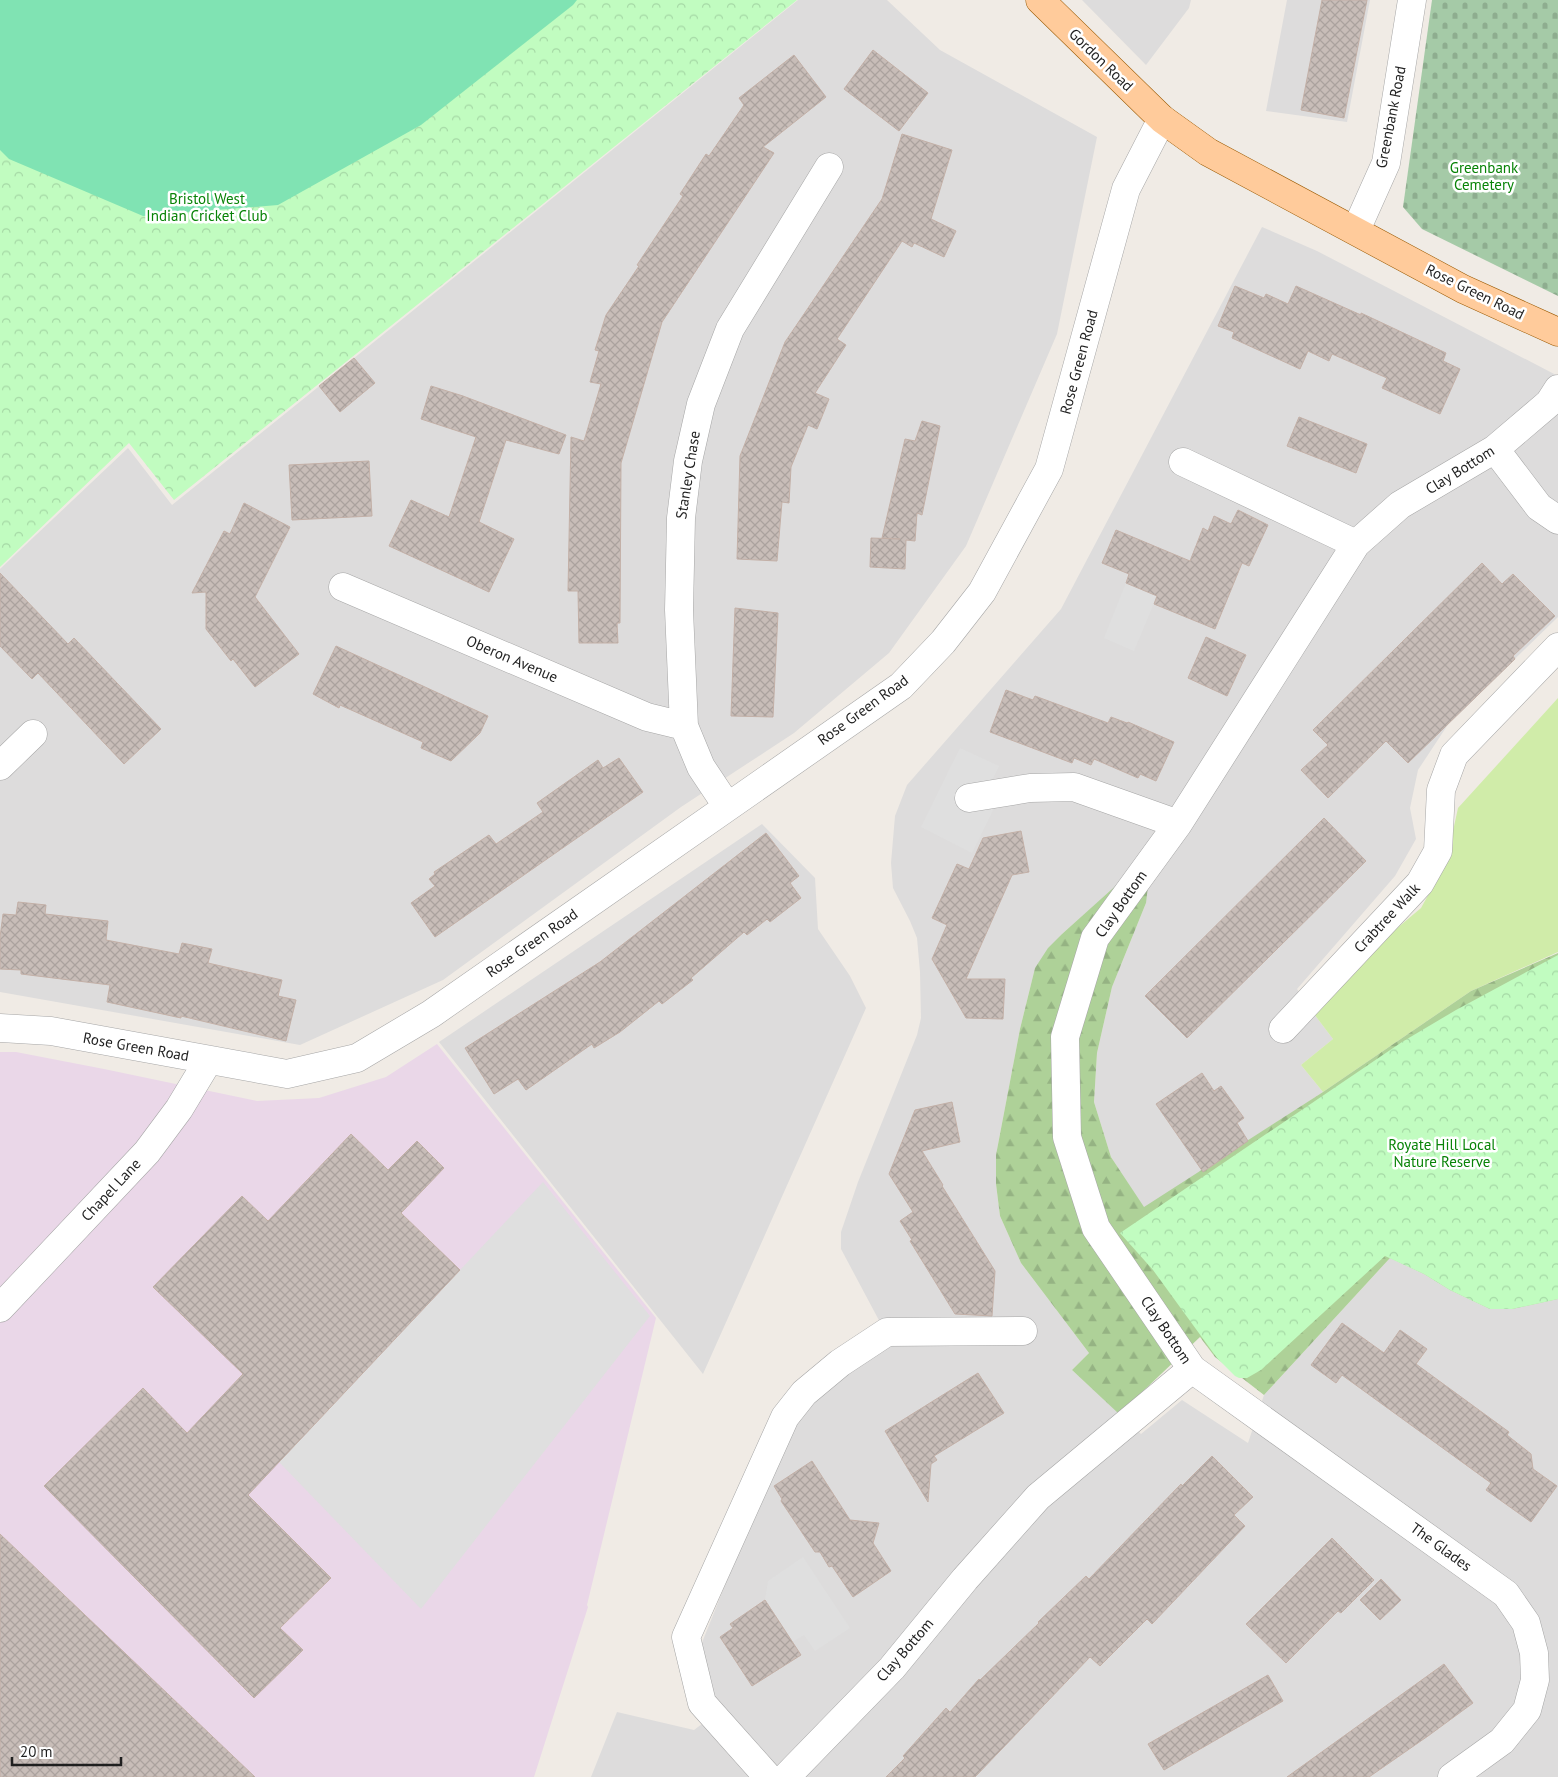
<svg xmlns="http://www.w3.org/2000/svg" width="1558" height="1777" viewBox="0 0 1558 1777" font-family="'PT Sans',sans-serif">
	<defs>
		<pattern id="forest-firs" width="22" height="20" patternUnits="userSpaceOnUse" patternTransform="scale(1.25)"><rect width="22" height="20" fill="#aed198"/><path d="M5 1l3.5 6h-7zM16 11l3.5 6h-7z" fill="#95b383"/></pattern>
		<pattern id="cemetery-stones" width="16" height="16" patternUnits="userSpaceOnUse" patternTransform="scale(1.25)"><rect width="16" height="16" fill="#a5caa7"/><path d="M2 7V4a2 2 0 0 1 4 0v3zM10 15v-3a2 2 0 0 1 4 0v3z" fill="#8ead8f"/></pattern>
		<pattern id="park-crowns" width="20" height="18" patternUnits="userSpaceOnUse" patternTransform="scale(1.25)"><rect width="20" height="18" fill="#c1fcc0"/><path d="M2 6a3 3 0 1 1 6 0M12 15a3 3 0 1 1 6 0" fill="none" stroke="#a5d8a5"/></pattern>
		<pattern id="building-cross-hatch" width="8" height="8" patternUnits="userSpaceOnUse" patternTransform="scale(1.25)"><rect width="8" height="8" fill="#c8bdb8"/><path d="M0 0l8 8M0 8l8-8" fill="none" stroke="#aba29e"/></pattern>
	</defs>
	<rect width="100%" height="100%" fill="#f0ebe5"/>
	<path fill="#dddcdc" d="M798 0H887L940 50 1097 137 1057 334 966 546 889 653 794 733 681 807 443 980 300 1045 0 992V569L128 448 172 505Z
		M1082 0H1191L1189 8 1146 65Z
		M1287 0H1370L1347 122 1266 111Z
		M1262 227 1317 251 1558 376V617L1449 723 1418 770 1410 808 1416 839 1395 876 1297 989 1311 1010 1333 1039 1301 1065 1323 1092 1144 1208 1111 1157 1094 1102 1097 1053 1112 987 1146 903 1131 873 1062 934 1035 968 1020 1029 996 1155V1184L1000 1216 1021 1263 1089 1353 1072 1370 1141 1434 1182 1400 1248 1443 1264 1395 1390 1258 1424 1274 1450 1290 1490 1309H1512L1558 1299V1777H591L617 1712 694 1730 723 1708 711 1693 699 1650 778 1453 804 1411 825 1391 890 1341 841 1249V1232L858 1182 917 1035 921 1018 920 972 917 938 910 921 893 888 891 863 895 816 907 785 1061 609Z
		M762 824 815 878 818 929 850 976 866 1008 703 1374 439 1042Z"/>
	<path fill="#ead7e8" d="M437 1044 656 1318 587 1605 588 1607 534 1777H0V1052H16L104 1069 257 1101 319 1098 386 1077Z"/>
	<path fill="#d0eca9" d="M1558 698V952L1471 991 1323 1092 1301 1065 1333 1039 1311 1010 1344 973 1421 908 1446 863 1458 808Z"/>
	<path fill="url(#forest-firs)" d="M1131 872 1148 886 1146 903 1112 987 1097 1053 1094 1102 1111 1157 1144 1207 1323 1092 1471 991 1558 953V1299L1512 1309H1490L1450 1290 1424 1274 1390 1258 1264 1395 1215 1357 1200 1337 1119 1414 1072 1370 1089 1353 1021 1263 1000 1216 996 1184V1155L1020 1029 1035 968 1048 948 1062 934Z"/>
	<path fill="url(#cemetery-stones)" d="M1432 0H1558V296L1422 229 1403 207Z"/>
	<path fill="url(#park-crowns)" d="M0 0H797L174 500 129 443 0 567Z
		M1558 955V1299L1512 1309H1490L1450 1290 1424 1274 1385 1256 1261 1370 1247 1378H1239L1235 1376 1217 1358 1153 1270 1120 1233 1402 1042 1456 1010Z"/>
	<path fill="#80e3b3" d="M0 0H577L573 5 421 125 278 205 143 216 9 159 0 150Z"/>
	<path fill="#dfdfdf" d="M1126 583 1157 596 1134 651 1104 638Z
		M960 748 999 766 987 790 1000 796 972 853 921 827Z
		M543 1182 650 1316 421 1609 279 1462Z
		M803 1557 850 1628 815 1651 804 1635 792 1642 765 1600 768 1581Z"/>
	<path fill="url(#building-cross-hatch)" stroke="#c3b0a7" d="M1322 0H1367L1344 118 1301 110Z
		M873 50 928 93 899 131 844 89Z
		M794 55 826 97 763 147 774 153 662 322 621 463 620 623H617L618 643H579L578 591H568L571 437 584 441 601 384 590 382 599 351 595 350 606 315 639 266 637 265 683 196 680 194 706 154 709 156 744 105 739 98Z
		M902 134 952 150 931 219 956 231 944 257 914 243 912 247 902 241 837 339 846 345 815 393 829 399 817 429 808 425 791 467 789 503 782 502 777 561 737 559 740 456 785 342 882 199Z
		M1235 286 1264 298 1266 294 1288 304 1296 286 1361 315V313L1446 353 1443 361 1460 369 1440 414 1382 388 1387 378 1332 354 1329 361 1308 351 1300 369 1232 338 1234 332 1218 326Z
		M354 358 375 383 340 412 319 386Z
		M431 386 463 396 566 435 559 454 506 440 479 522 514 539 489 592 389 546 411 500 449 517 476 437 421 419Z
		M1299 417 1367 444 1356 473 1287 446Z
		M922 421 940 426 922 515 917 513 915 541 906 540 905 569 870 567 871 538 900 539 882 538 905 439 915 441Z
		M369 461 372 516 292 520 289 465Z
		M244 503 290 527 255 597 299 654 255 687 233 659 231 661 206 629V592L192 593 224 531 230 534Z
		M1238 510 1268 525 1249 566 1242 563 1215 629 1154 604 1157 596 1126 583 1129 574 1102 563 1116 530 1190 561 1203 528 1208 531 1214 516 1231 524Z
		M1482 563 1502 584 1513 574 1555 616 1513 656 1515 659 1408 763 1386 741 1328 798 1301 770 1328 745 1313 730Z
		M0 573 68 644 74 638 161 729 124 764 38 673 32 679 0 646Z
		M735 608 778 613 773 717 731 716Z
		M1206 637 1246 655 1227 696 1188 678Z
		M336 646 488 716 480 733 451 761 421 748 423 742 340 705 339 708 313 694Z
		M1006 690 1033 700 1035 696 1108 723 1111 717 1127 723 1128 722 1174 742 1156 781 1140 774 1138 778 1094 759 1091 765 1074 758 1072 763 990 732Z
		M619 758 643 792 435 937 411 903 435 886 429 879 435 874 434 872 489 835 496 844 543 812 537 803 598 760 603 768Z
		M1324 818 1366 861 1187 1038 1145 996Z
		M1021 831 1029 872 1012 875 966 979H1005L1003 1019 966 1018 932 959 947 925 932 918 957 864 969 869 983 838Z
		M766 833 799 876 790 883 801 898 770 922 767 919 747 935 744 932 691 978 693 980 662 1004 659 1001 620 1032 594 1048 592 1044 526 1090 518 1079 494 1094 465 1048 600 962Z
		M18 902 46 905 45 914 108 921 106 940 179 954 182 943 212 949 208 963 282 980 278 996 296 1000 286 1041 181 1016V1018L107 1002 110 985 21 974V970L0 969V937L3 914 16 915Z
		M1202 1073 1214 1091 1221 1086 1244 1118 1237 1123 1248 1141 1203 1172 1156 1104Z
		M952 1102 960 1142 922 1151 943 1185 942 1186 995 1271 992 1316 955 1314 910 1241 912 1240 900 1221 913 1212 889 1174 915 1110Z
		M351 1134 388 1170 417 1141 444 1168 401 1213 460 1270 248 1495 331 1578 280 1628 303 1650 254 1698 44 1486 143 1388 187 1433 243 1374 153 1287 242 1196 268 1221Z
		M1342 1323 1384 1353 1400 1330 1427 1349 1416 1364 1509 1432 1507 1435 1531 1454 1533 1469 1557 1486 1531 1522 1486 1490 1491 1483 1342 1375 1336 1383 1311 1365Z
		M978 1373 1004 1413 934 1456 937 1460 931 1464 928 1502 885 1431Z
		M1212 1456 1253 1497 1234 1515 1245 1526 1152 1624 1147 1619 1100 1666 1090 1657 975 1777H886L905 1758 903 1756 946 1708 950 1712 979 1679 980 1680 1039 1623 1038 1622 1086 1576 1089 1579 1181 1484 1182 1486Z
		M812 1461 850 1520 879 1523 873 1543 891 1571 853 1597 832 1566 829 1567 820 1552H815L781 1501 782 1499 774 1486Z
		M0 1534 255 1777H0Z
		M1332 1538 1374 1580 1341 1613 1338 1611 1286 1663 1246 1624Z
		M1381 1579 1401 1600 1380 1620 1360 1600Z
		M765 1600 801 1655 752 1686 720 1637 733 1628 730 1624Z
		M1444 1664 1473 1703 1428 1736 1369 1777H1287Z
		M1268 1675 1283 1701 1164 1770 1148 1744Z"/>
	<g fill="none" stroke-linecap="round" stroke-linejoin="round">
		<g stroke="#a6a6a6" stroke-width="29">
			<path id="minor" d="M1356 230 1386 163 1412 0
				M1495 449 1539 507 1558 520
				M1183 462 1356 544
				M343 587 647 717 684 726
				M0 766 33 734
				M969 798 1030 788 1074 787 1178 824
				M727 806 701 767 684 726 679 610 681 518 688 461 701 404 730 329 829 167
				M0 1028 51 1031 287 1074 357 1058 431 1014 901 686 943 642 982 592 1049 469 1126 189 1162 119
				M1283 1029 1420 883 1438 851 1441 790 1454 755 1558 647
				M0 1308 147 1152 179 1109 208 1061
				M768 1777 702 1703 686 1637 785 1417 804 1393 840 1363 887 1332 1023 1331
				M786 1777 892 1668 965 1579 1038 1497 1192 1369
				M1452 1777 1502 1741 1527 1710 1535 1680 1534 1653 1526 1623 1506 1594 1192 1369 1096 1228 1067 1137 1065 1037 1095 938 1178 824 1356 544 1400 505 1495 449 1549 403 1558 389"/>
		</g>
		<g stroke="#9a5900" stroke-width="29">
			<path id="major" d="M1040 0 1162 119 1208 152 1463 289 1558 332"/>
		</g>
		<use href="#minor" stroke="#fff" stroke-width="28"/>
		<use href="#major" stroke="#ffcb9b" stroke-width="28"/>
	</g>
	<g text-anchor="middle" stroke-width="5" stroke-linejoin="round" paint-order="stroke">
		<g font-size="15" fill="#1f1f1f" stroke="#fff">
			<text transform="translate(1101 60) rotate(44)" y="5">Gordon Road</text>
			<text transform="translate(1391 117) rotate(-79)" y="5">Greenbank Road</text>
			<text transform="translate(1475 292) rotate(26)" y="5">Rose Green Road</text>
			<text transform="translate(1079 362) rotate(-75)" y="5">Rose Green Road</text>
			<text transform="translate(1460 470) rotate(-32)" y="5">Clay Bottom</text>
			<text transform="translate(688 475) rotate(-81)" y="5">Stanley Chase</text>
			<text transform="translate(512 659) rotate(23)" y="5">Oberon Avenue</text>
			<text transform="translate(863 710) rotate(-36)" y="5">Rose Green Road</text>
			<text transform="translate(1121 904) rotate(-55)" y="5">Clay Bottom</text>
			<text transform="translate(1387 918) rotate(-47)" y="5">Crabtree Walk</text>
			<text transform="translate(532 943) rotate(-35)" y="5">Rose Green Road</text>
			<text transform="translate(136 1047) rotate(10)" y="5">Rose Green Road</text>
			<text transform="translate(111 1190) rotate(-47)" y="5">Chapel Lane</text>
			<text transform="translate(1166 1330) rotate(56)" y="5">Clay Bottom</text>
			<text transform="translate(1441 1547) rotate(36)" y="5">The Glades</text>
			<text transform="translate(905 1650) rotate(-49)" y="5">Clay Bottom</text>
		</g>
		<g font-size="15" fill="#088307" stroke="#fff">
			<text x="1484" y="173">Greenbank<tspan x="1484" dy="17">Cemetery</tspan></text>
			<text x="207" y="204">Bristol West<tspan x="207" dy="17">Indian Cricket Club</tspan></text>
			<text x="1442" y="1150">Royate Hill Local<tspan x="1442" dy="17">Nature Reserve</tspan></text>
		</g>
	</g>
	<path d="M12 1757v8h109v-8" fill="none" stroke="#1f1f1f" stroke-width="2.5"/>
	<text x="20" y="1757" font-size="15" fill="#1f1f1f" stroke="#ffffff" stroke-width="4" paint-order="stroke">20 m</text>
</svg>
